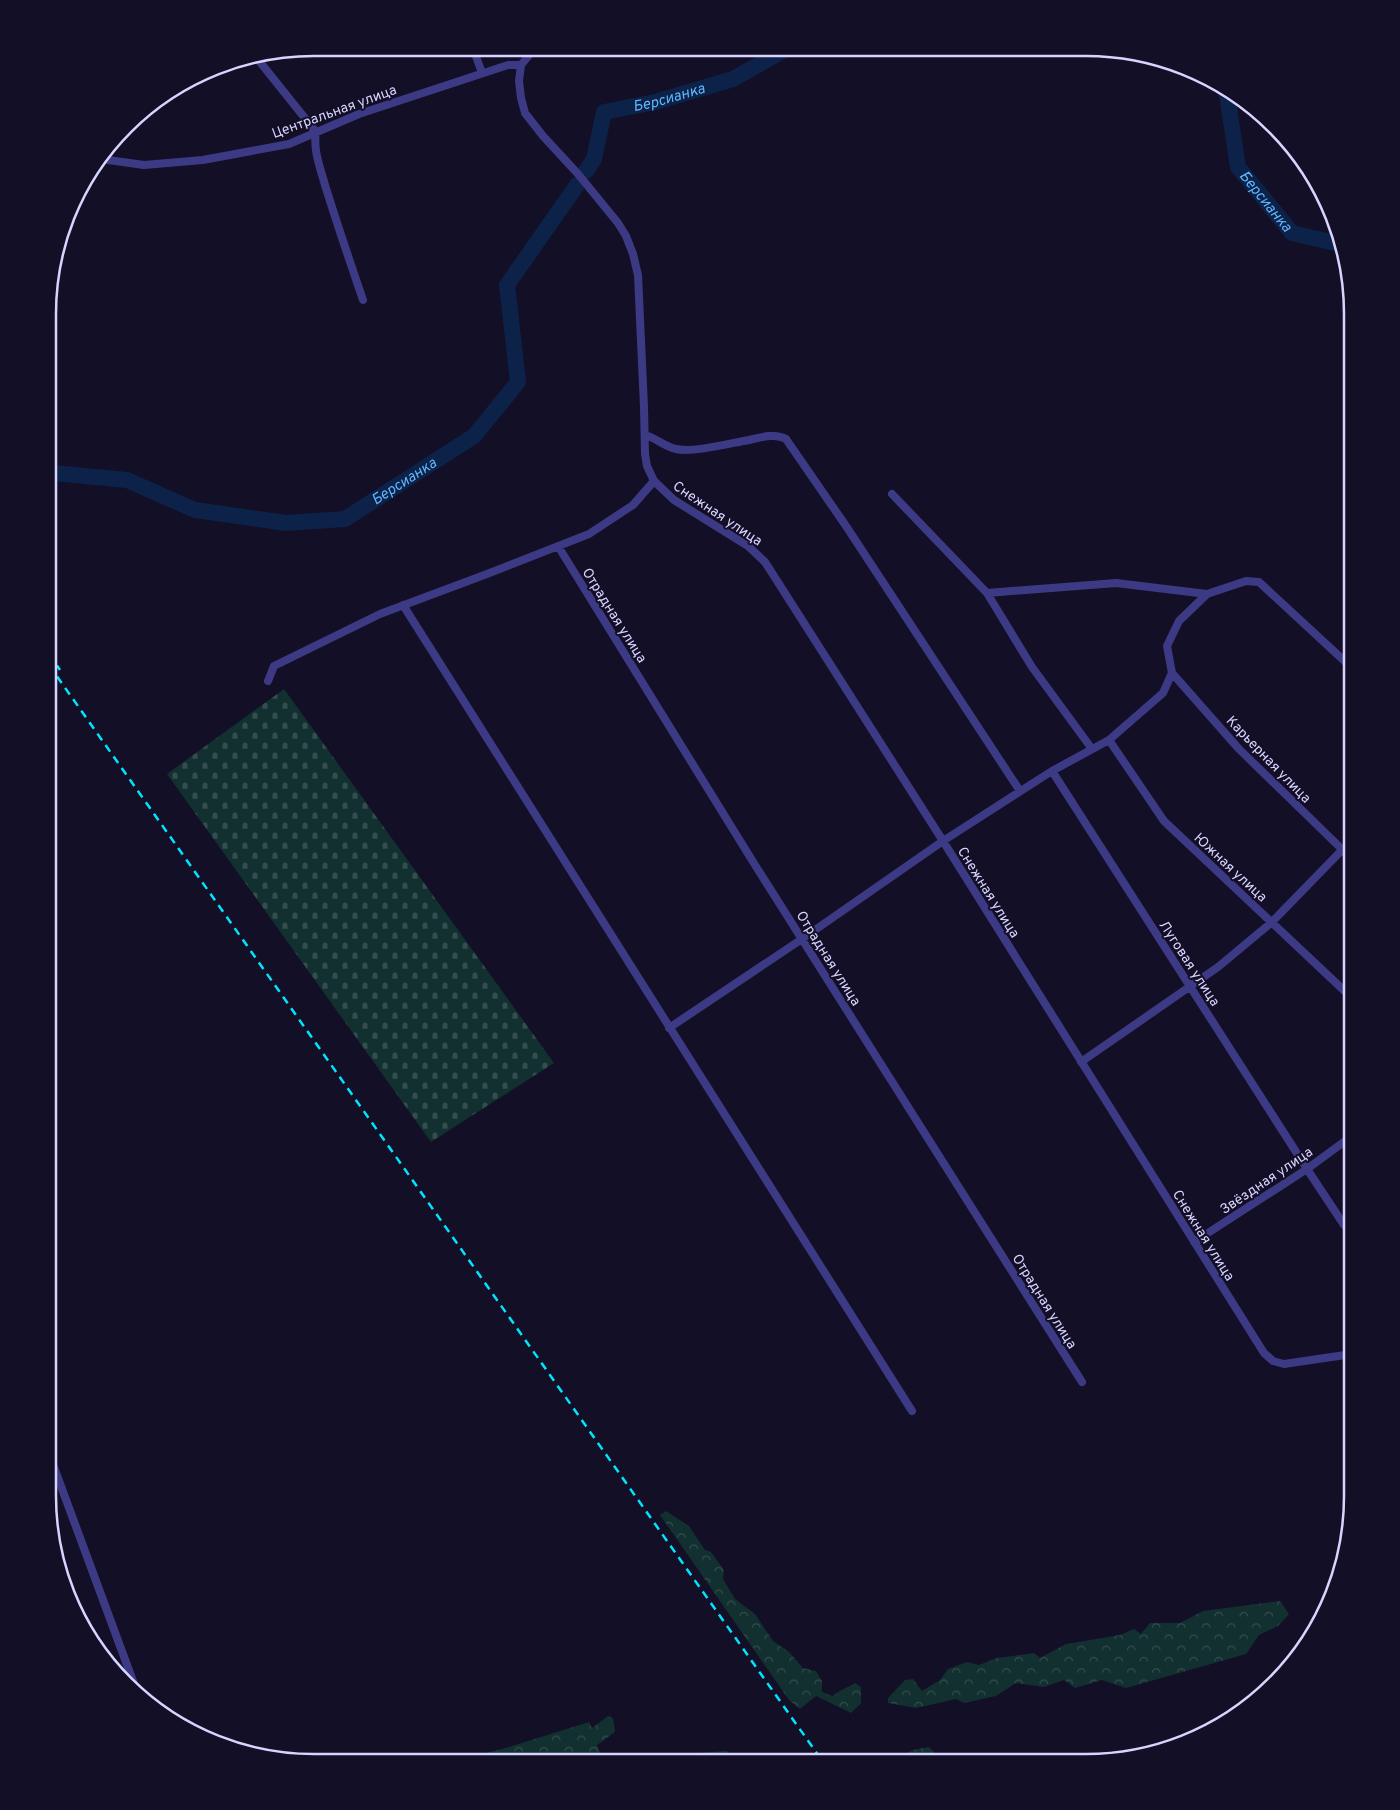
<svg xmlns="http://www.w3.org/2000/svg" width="1400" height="1810" viewBox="0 0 1400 1810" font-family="Overpass,sans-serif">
	<defs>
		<pattern id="forest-crowns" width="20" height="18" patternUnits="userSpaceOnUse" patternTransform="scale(1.25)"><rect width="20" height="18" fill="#12302f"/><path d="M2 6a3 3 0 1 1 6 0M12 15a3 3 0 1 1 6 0" fill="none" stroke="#344d4e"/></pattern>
		<pattern id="cemetery-stones" width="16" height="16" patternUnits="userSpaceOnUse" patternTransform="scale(1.25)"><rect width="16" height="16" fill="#12302f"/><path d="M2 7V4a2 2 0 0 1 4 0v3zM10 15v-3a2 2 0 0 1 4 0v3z" fill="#344d4e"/></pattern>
	</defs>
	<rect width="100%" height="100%" fill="#130f26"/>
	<path fill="url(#forest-crowns)" d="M666 1511 689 1526 705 1550 711 1552 724 1570 723 1579 735 1599 755 1614 773 1641 789 1652 803 1668 816 1671 822 1681V1692L833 1696C839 1690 847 1688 855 1683L861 1687V1703L851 1713 816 1696 800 1709 789 1700 660 1515Z
		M1280 1601 1289 1614 1278 1626 1259 1635 1246 1654 1126 1688 1102 1680 1075 1688 1064 1680 1044 1687 1016 1683 996 1696 964 1703 956 1699 916 1708 888 1703V1698L905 1680 913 1679 922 1691 940 1680 948 1669 967 1662 979 1665 997 1658 1034 1653 1040 1658 1066 1644 1120 1635 1134 1629 1141 1634 1150 1623H1180L1203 1611Z
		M608 1716 613 1718 615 1732 597 1745 604 1761H454L506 1748 589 1722 592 1728Z
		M929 1747 939 1757V1762H901L903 1755 913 1750Z
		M727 1751 736 1762 692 1761 697 1753Z"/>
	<path fill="url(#cemetery-stones)" d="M284 689 554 1063 431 1142 167 774Z"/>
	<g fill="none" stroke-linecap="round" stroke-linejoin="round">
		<g stroke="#0c2248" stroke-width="16">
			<path id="s1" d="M1226 88 1238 167 1292 233 1344 245"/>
			<path id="s2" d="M586 171 594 159 604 112 655 102 733 79 786 49"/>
			<path id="s3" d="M49 471 54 473 127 480 195 510 286 523 345 519 474 436 518 382 507 285 577 185"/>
		</g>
		<path stroke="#3d3a85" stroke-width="8" d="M473 48 482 73
			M256 57 316 132C313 150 320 167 325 185 337 224 350 262 363 300
			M101 159 144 165 203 160 289 144 359 114 508 65H521L535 48
			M645 435C656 438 665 447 676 449 693 453 731 443 749 440 761 437 776 433 786 439L846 526 1020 791
			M1350 441 1352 443
			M654 481 674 500 748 546 765 562 943 841 1264 1353 1273 1361 1284 1364 1352 1354
			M892 494 987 593 1032 667 1092 749
			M558 546 755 865 1082 1382
			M987 593 1116 583 1207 594
			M403 605 912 1411
			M1172 673 1239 749 1352 859
			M268 681 274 666 380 614 487 574 589 534 633 505 654 481 647 466 645 454 644 407 638 275 633 254 626 236 618 223 578 174 543 136 525 113 521 98 519 81 521 65
			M1109 740 1164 821 1352 998
			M1052 771 1307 1169 1344 1225 1352 1233
			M669 1028 802 939 943 841 1052 771 1109 740 1163 693 1172 673 1167 646 1179 621 1207 594 1246 581 1259 582 1352 668
			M1081 1062 1218 967 1272 922 1342 850
			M1194 1242 1307 1169 1352 1136
			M48 1451 137 1692"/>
		<path stroke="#00e5ff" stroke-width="2.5" stroke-dasharray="8 6" stroke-linecap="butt" d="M49 654 60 670
			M49 665 823 1762"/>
	</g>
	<g text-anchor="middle" stroke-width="4" stroke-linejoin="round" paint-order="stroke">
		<g font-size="14" fill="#d9d4ff" stroke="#130f26">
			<text transform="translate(334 111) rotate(-20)" y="5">Центральная улица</text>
			<text transform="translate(718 513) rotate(34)" y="5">Снежная улица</text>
			<text transform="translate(615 615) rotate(58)" y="5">Отрадная улица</text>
			<text transform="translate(1269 759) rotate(46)" y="5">Карьерная улица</text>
			<text transform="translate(1231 867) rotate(43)" y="5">Южная улица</text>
			<text transform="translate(989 892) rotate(58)" y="5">Снежная улица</text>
			<text transform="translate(829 958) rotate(58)" y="5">Отрадная улица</text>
			<text transform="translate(1190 963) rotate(57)" y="5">Луговая улица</text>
			<text transform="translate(1266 1180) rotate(-34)" y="5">Звёздная улица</text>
			<text transform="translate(1204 1235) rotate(58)" y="5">Снежная улица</text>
			<text transform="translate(1045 1301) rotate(58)" y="5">Отрадная улица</text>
		</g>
		<g font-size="15" font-style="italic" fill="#62b6ff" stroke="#130f26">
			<text dy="5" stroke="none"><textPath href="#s2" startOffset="129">Берсианка</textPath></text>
			<text dy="5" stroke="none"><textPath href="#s1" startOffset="124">Берсианка</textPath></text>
			<text dy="5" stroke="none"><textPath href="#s3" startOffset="374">Берсианка</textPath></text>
		</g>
	</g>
	<path d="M0 0H1400V1810H0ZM314 56H1086A258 258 0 0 1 1344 314V1496A258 258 0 0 1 1086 1754H314A258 258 0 0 1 56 1496V314A258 258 0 0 1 314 56Z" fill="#130f26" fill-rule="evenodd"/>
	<path fill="none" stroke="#d9d4ff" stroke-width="2.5" d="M314 56H1086A258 258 0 0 1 1344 314V1496A258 258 0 0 1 1086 1754H314A258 258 0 0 1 56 1496V314A258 258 0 0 1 314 56Z"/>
</svg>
